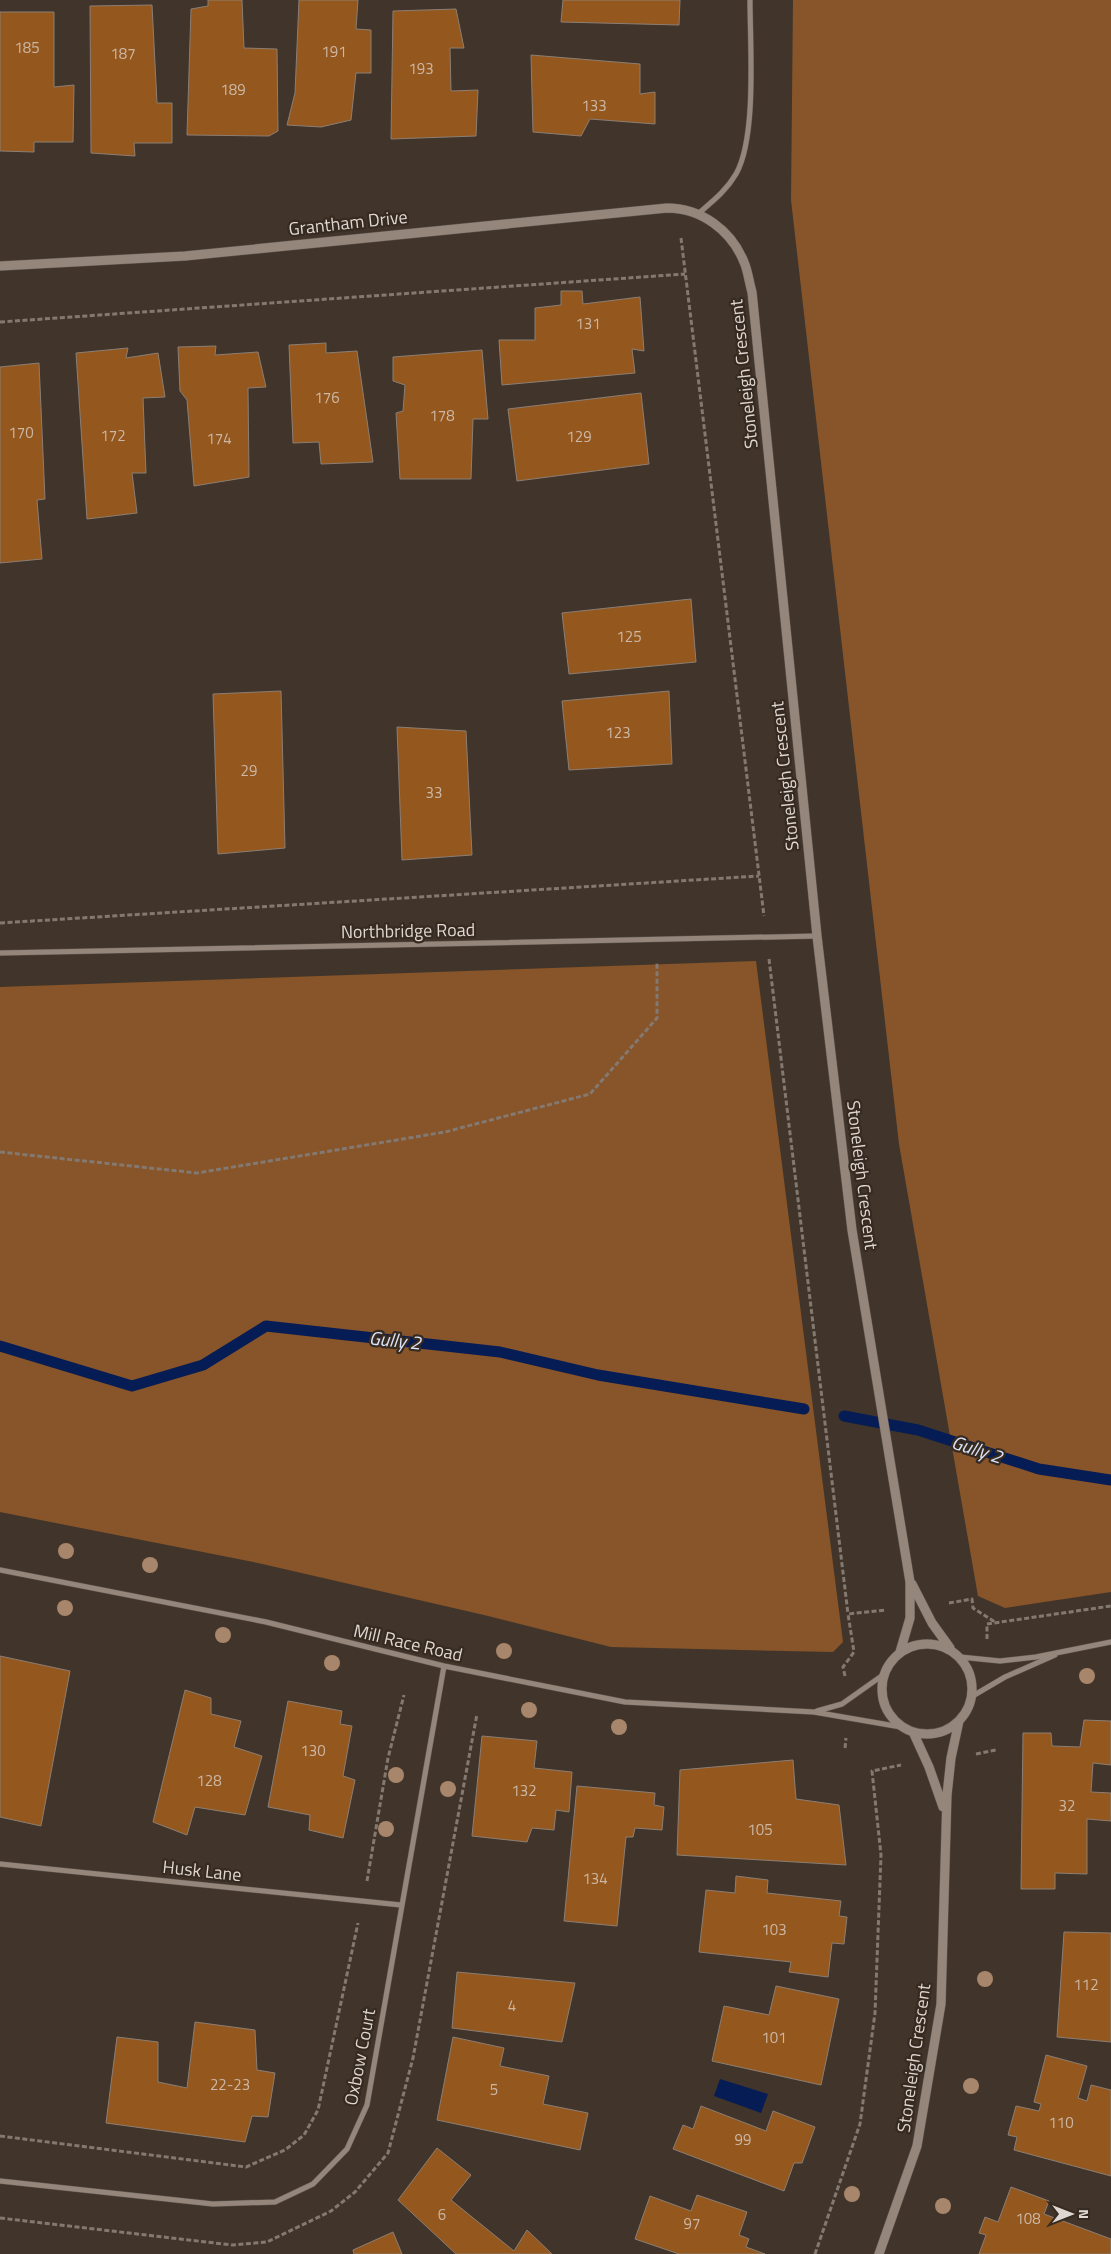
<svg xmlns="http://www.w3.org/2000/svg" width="1111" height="2254" viewBox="0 0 1111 2254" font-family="'Titillium Web',sans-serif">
	<rect width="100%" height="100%" fill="#41352b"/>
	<path fill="#875529" d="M793 0H1111V1592L1005 1608 978 1596 899 1144 791 200Z
		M756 961 843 1642 833 1652 611 1647 484 1615 258 1563 0 1512V987Z"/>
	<path fill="#061c54" d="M720 2079 768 2094 761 2113 714 2096Z"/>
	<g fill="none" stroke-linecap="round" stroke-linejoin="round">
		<path stroke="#061c54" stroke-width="11" d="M0 1346 132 1386 203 1365 266 1326 500 1352 598 1375 804 1409
			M844 1416 918 1430 1039 1469 1111 1480"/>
	</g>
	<path fill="#94581f" stroke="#8c7e73" d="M208 0H242L244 48 277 49 278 131 269 136 187 135 191 9 208 6Z
		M299 0H358L356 29 371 30V73H356L351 120 321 127 287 125 295 93Z
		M563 0H680L679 25 561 22Z
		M152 5 157 103H172V143H134L135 156 91 153 90 6Z
		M456 9 464 48H450L451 91 478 90 476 136 391 139 393 11Z
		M0 12H54V87L74 85 73 142H34V152L0 151Z
		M531 55 640 64V94L655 92V124L590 119 581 136 533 132Z
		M561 291H582L583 304 640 297 644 351 632 349 635 373 502 385 499 340H535V308L561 305Z
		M326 343V353L357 351 373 462 321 464 319 442 293 443 289 345Z
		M216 346 215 355 258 352 266 387 248 388 249 477 194 486 187 400 180 391 178 347Z
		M128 348 126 358 158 353 165 397 143 398 146 473H132L137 513 87 519 76 353Z
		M482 350 488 419H473L471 479H400L396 413 403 411 405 385 393 381V357Z
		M39 363 45 499 37 500 42 559 0 563V367Z
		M641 393 649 464 517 481 508 409Z
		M691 599 696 662 569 674 562 613Z
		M281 691 285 848 218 854 213 694Z
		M669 691 672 764 569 770 562 701Z
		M397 727 466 731 472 855 402 860Z
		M0 1656 70 1671 41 1826 0 1817Z
		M185 1690 211 1698V1714L241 1721 234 1747 262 1756 245 1815 195 1807 187 1835 153 1822Z
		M288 1701 342 1711 340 1724 352 1726 343 1776 355 1780 343 1838 309 1830 310 1815 268 1807Z
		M1084 1720 1111 1721V1765L1093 1763 1091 1792 1111 1793V1821L1087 1819V1874L1055 1873V1889H1021L1023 1733H1051L1052 1746 1080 1747Z
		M482 1736 537 1741 534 1768 572 1772 569 1812 556 1810 554 1830 532 1828 527 1842 472 1836Z
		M793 1760 796 1799 839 1805 846 1865 677 1855 680 1770Z
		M577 1786 655 1793 654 1805 664 1807 662 1830 635 1828 633 1837H626L617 1926 564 1921Z
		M736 1876 768 1880 767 1893 841 1901 839 1916 847 1917 844 1944 832 1943 828 1977 789 1972 791 1962 699 1952 706 1890 735 1893Z
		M1064 1932 1111 1933V2042L1057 2037Z
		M457 1972 575 1983 562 2042 452 2028Z
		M776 1986 839 1999 821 2085 712 2061 724 2006 769 2015Z
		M195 2022 255 2030 257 2070 275 2073 268 2117 252 2116 245 2142 106 2123 117 2037 158 2042V2082L187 2088Z
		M453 2037 504 2048 500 2066 549 2076 543 2104 588 2113 580 2150 437 2120Z
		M1046 2055 1087 2066 1078 2098 1087 2101 1091 2085 1111 2090V2176L1014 2150 1017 2137 1008 2135 1016 2106 1039 2111 1041 2104 1034 2102Z
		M701 2106 766 2131 773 2111 815 2127 802 2163H794L784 2191 673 2149 683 2125 693 2129Z
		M437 2148 471 2175 451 2200 514 2251 527 2230 552 2254H456L398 2200Z
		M1011 2187 1049 2201 1044 2214 1111 2239V2254H979L986 2235 979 2233 985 2217 998 2222Z
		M697 2195 747 2212 739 2235 749 2239 746 2247 765 2254H679L635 2239 650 2196 691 2211Z
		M393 2232 402 2254H354L353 2250Z"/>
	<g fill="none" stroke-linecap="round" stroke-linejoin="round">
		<g stroke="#5e544c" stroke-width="6">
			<path id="minor" d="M699 213C713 201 726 191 736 174 757 137 750 45 750 0
				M0 953 817 936
				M0 1570 266 1622 444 1666 625 1702 814 1712 901 1727
				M960 1657 1000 1661 1036 1657 1111 1642
				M971 1697 1005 1677 1055 1655
				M817 1711 842 1704 883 1675
				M0 1864 401 1905
				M0 2181 213 2204 275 2202 313 2184 347 2149 367 2105 444 1666"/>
		</g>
		<g stroke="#5e544c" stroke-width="10">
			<path id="tertiary" d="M0 266 185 256 667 208C701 208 731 230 744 262 748 271 749 282 752 292L817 936 852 1230 910 1582V1618L900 1652
				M912 1584 932 1623 950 1648
				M882 1689a45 45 0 1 1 90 0a45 45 0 1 1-90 0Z
				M913 1732 929 1767 943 1807
				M879 2254 917 2146 941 2004 947 1795 951 1758 959 1721"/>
		</g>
		<path stroke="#847971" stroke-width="3" stroke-dasharray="5 2.5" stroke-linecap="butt" d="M681 238 764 916
			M0 322 685 274
			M0 923 759 876
			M769 959 848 1614
			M0 1152 197 1173 445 1132 590 1094 657 1018V962
			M949 1603 972 1599 973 1608 995 1622
			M987 1639V1624L1111 1606
			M845 1676 843 1667 854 1652 848 1614 886 1610
			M845 1748 846 1738
			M976 1754 996 1750
			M367 1881 388 1758 404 1695
			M0 2136 246 2167 285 2150 304 2135 318 2110 358 1923
			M0 2218 232 2245 267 2242 331 2211 355 2192 388 2153 413 2058 477 1714
			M815 2254 860 2124 875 2013 881 1855 872 1771 901 1765"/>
		<use href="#minor" stroke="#94867b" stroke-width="5"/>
		<use href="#tertiary" stroke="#94867b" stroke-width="9"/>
	</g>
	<g fill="#a8866b">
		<circle cx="66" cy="1551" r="8"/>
		<circle cx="150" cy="1565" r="8"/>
		<circle cx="65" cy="1608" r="8"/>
		<circle cx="223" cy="1635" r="8"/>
		<circle cx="504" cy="1651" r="8"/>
		<circle cx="332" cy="1663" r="8"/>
		<circle cx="1087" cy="1676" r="8"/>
		<circle cx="529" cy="1710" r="8"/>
		<circle cx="619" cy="1727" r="8"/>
		<circle cx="396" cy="1775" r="8"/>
		<circle cx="448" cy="1789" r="8"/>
		<circle cx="386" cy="1829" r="8"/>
		<circle cx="985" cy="1979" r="8"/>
		<circle cx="971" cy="2086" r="8"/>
		<circle cx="852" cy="2194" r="8"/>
		<circle cx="943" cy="2206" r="8"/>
	</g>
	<g text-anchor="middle" stroke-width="4.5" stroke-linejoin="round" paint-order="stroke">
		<g font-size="15" fill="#ccb7a4">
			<text x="27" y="53">185</text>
			<text x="334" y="57">191</text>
			<text x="123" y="59">187</text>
			<text x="421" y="74">193</text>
			<text x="233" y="95">189</text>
			<text x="594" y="111">133</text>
			<text x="588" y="329">131</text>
			<text x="327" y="403">176</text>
			<text x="442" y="421">178</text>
			<text x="21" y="438">170</text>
			<text x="113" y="441">172</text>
			<text x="579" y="442">129</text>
			<text x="219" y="444">174</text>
			<text x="629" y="642">125</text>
			<text x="618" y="738">123</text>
			<text x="249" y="776">29</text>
			<text x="434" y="798">33</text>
			<text x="313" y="1756">130</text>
			<text x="209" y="1786">128</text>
			<text x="524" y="1796">132</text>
			<text x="1067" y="1811">32</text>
			<text x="760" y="1835">105</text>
			<text x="595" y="1884">134</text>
			<text x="774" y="1935">103</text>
			<text x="1086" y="1990">112</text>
			<text x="512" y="2011">4</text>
			<text x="774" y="2043">101</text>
			<text x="230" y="2090">22-23</text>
			<text x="494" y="2095">5</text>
			<text x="1061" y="2128">110</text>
			<text x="743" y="2145">99</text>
			<text x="442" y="2220">6</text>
			<text x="1028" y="2224">108</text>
			<text x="692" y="2229">97</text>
		</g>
		<g font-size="18" fill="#dfd7d1" stroke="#362a21">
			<text transform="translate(348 223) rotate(-6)" y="6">Grantham Drive</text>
			<text transform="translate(744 374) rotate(-96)" y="6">Stoneleigh Crescent</text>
			<text transform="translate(785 776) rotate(-96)" y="6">Stoneleigh Crescent</text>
			<text transform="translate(408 931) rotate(-1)" y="6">Northbridge Road</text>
			<text transform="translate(862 1175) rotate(83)" y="6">Stoneleigh Crescent</text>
			<text transform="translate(408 1643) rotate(13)" y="6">Mill Race Road</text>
			<text transform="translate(202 1871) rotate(6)" y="6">Husk Lane</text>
			<text transform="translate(360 2057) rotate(-79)" y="6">Oxbow Court</text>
			<text transform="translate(914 2058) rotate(-82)" y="6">Stoneleigh Crescent</text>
		</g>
		<g font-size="19" font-style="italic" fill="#dbe4f7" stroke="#362a21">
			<text transform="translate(395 1340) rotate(6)" y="7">Gully 2</text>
			<text transform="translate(977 1449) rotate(18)" y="7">Gully 2</text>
		</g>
	</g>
	<g transform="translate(1071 2214) rotate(90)" stroke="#362a21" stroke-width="4" paint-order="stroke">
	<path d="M0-4L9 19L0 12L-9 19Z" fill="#dfd7d1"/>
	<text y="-8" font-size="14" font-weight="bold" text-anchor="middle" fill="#dfd7d1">N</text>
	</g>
</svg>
